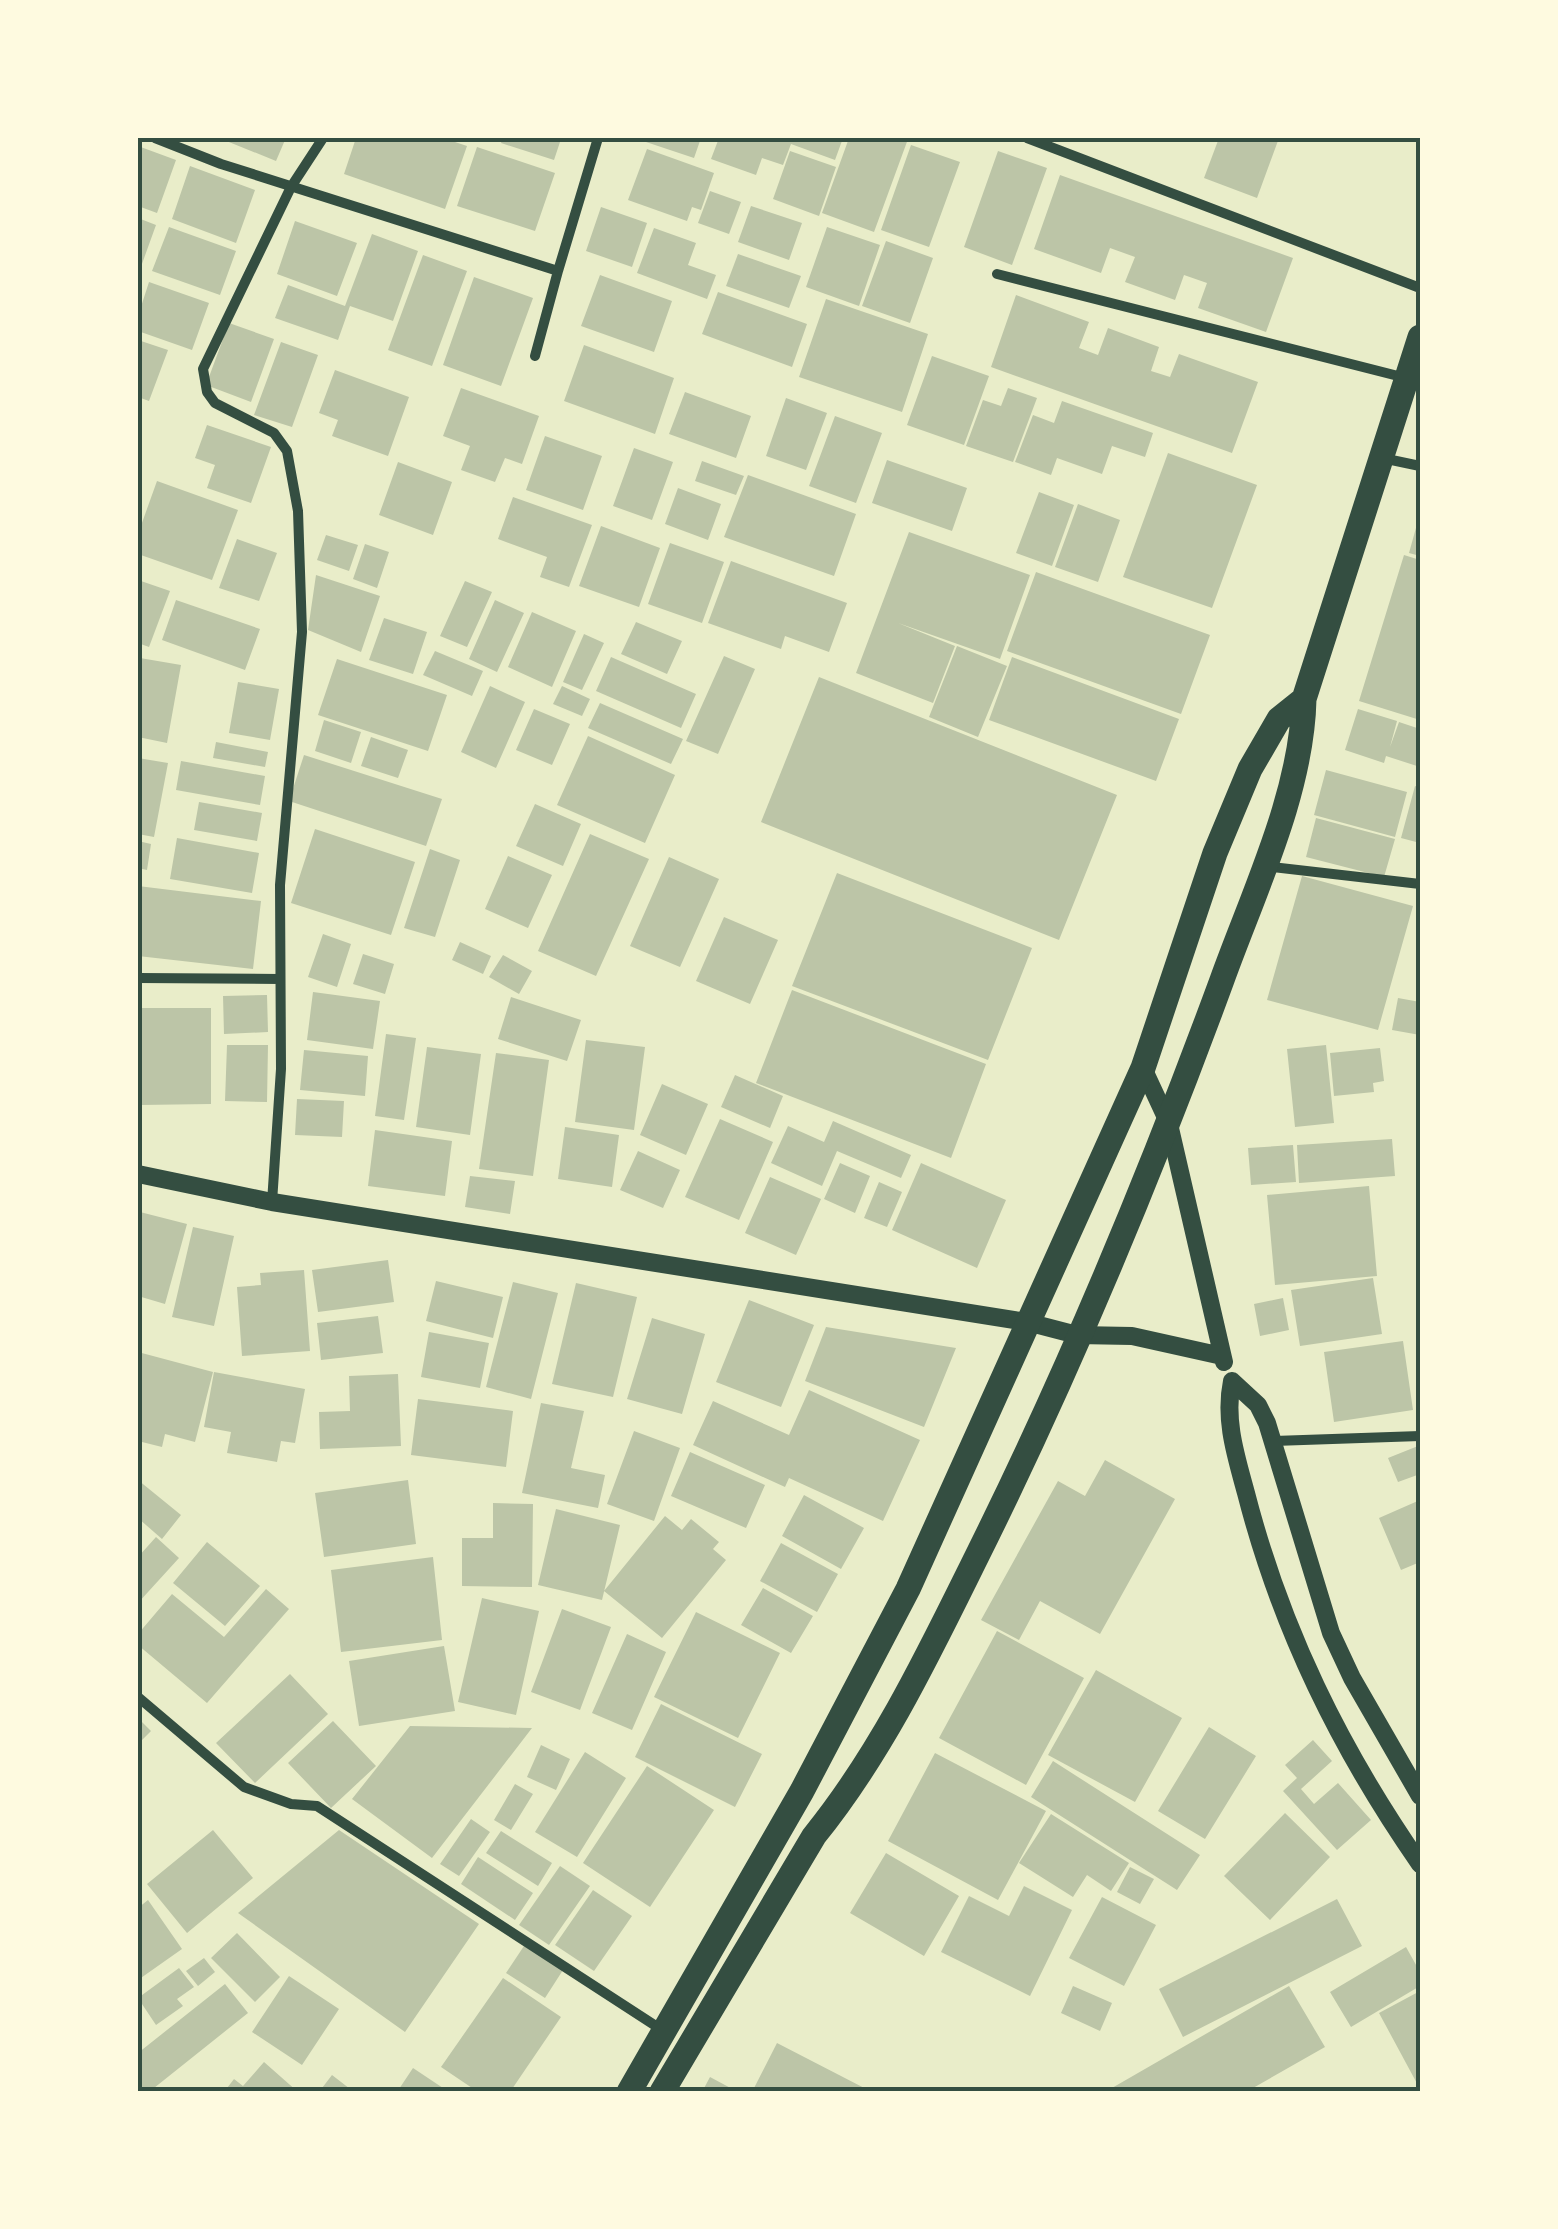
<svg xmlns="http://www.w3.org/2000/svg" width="1558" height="2229" viewBox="0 0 1558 2229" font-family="'Nunito Sans',sans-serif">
	<rect width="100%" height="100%" fill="#e9edc9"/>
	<path fill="#bcc5a7" d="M219 138H278L285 140 276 161Z
		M356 138H443L467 146 445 209 344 174Z
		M503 138H557L556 141 560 142 554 160 501 143Z
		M634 138H701L694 158Z
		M719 138H843L835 160 791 144 783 165 762 158 756 175 711 159Z
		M849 138 908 139 874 232 822 213Z
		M1219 138H1279L1257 198 1204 178Z
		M911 145 960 162 929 247 881 230Z
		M138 146 176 160 157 213 138 206Z
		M477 147 555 173 535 231 457 206Z
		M647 149 714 173 701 210 692 207 687 221 628 200Z
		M790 151 836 167 819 216 773 199Z
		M998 151 1047 168 1012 265 964 247Z
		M190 166 255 190 236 243 172 219Z
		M1060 175 1293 258 1266 332 1198 308 1207 283 1184 275 1175 300 1125 282 1135 257 1110 248 1101 273 1034 249Z
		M710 191 741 202 729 234 698 223Z
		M751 206 802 223 789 260 738 242Z
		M601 207 647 223 632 267 586 251Z
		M138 218 156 225 138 275Z
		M295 221 357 243 337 296 277 274Z
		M169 227 236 251 220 295 152 271Z
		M827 227 880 245 859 306 806 287Z
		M654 228 696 243 688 265 716 275 707 299 637 273Z
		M372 234 418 251 393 321 350 306 338 340 275 318 288 285 345 306Z
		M886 241 933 258 910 323 862 306Z
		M738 254 801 276 789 308 726 286Z
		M423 255 467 271 432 366 388 350Z
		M600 275 672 301 654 352 581 326Z
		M474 277 533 298 501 386 443 365Z
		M149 282 209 303 192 350 138 331V316Z
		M718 292 807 324 792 367 702 334Z
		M1016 295 1089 322 1079 348 1098 355 1108 328 1159 347 1151 371 1170 377 1179 354 1258 382 1232 453 991 367Z
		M826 299 928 334 902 412 799 377Z
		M229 323 274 339 251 402 206 385Z
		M138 340 168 350 149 401 138 397Z
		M281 342 318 355 292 427 254 415Z
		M584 345 674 378 655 434 564 401Z
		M932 356 989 376 964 445 907 425Z
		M335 370 409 397 388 456 332 436 338 420 319 413Z
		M461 388 539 416 522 464 505 458 495 482 461 470 470 446 443 436Z
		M1008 388 1037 398 1013 462 966 446 983 400 1001 406Z
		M685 392 751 416 736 458 669 434Z
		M786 398 827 413 806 470 766 456Z
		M1062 401 1153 433 1145 457 1112 446 1102 474 1057 458 1051 475 1015 462 1033 415 1054 423Z
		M835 416 882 433 856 503 809 486Z
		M207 425 271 447 251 503 207 488 215 465 195 458Z
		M545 436 602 456 583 510 526 490Z
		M634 448 673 462 652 520 613 506Z
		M1168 453 1257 485 1212 608 1123 577Z
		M887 460 967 488 952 531 872 503Z
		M702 461 744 476 736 495 695 481Z
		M398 462 452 482 433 535 379 515Z
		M748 475 856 514 834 576 724 537Z
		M157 481 238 510 212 580 138 554V534Z
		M678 488 721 504 708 540 665 524Z
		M1039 492 1074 505 1052 566 1016 553Z
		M513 497 592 525 569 587 540 577 547 557 498 539Z
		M1078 504 1120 520 1098 582 1055 567Z
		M1419 517H1420V556L1409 553Z
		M601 526 660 548 639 607 579 586Z
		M909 532 1030 575 1000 659 898 623 955 646 933 703 856 673Z
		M326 535 358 545 349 571 317 560Z
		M237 539 277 553 259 601 219 588Z
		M670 543 724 562 702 623 648 604Z
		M365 544 389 552 377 588 353 579Z
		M1404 555 1420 560V720L1359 701Z
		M731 561 847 603 829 652 785 636 781 649 708 623Z
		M1036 572 1210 635 1181 714 1007 651Z
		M316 575 380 596 361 652 308 630Z
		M138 580 170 591 149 647 138 643Z
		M465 581 492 592 467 647 440 636Z
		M176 600 260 629 245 670 162 640Z
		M495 600 524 613 497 672 469 659Z
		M532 612 576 631 552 687 508 667Z
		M384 618 427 632 413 674 369 660Z
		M636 622 682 641 667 674 621 654Z
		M584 634 604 643 582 690 563 682Z
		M957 646 1007 666 978 737 929 717Z
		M435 651 483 671 472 696 423 675Z
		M724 656 755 669 718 754 686 741Z
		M611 657 696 694 681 728 596 691Z
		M1012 657 1179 719 1156 781 989 720Z
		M140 658 181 665 167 743 138 737Z
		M337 659 447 695 428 751 318 715Z
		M819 677 1117 795 1059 940 761 822Z
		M238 682 279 689 270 740 229 733Z
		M490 686 525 702 496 768 461 752Z
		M562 686 590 699 582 716 553 704Z
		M600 703 683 739 671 764 588 728Z
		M534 709 570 724 552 765 516 750Z
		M1358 709 1397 721 1390 747 1399 722 1420 729V767L1386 756 1384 763 1345 750Z
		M324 720 361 732 351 763 315 751Z
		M588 736 675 775 645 843 557 805Z
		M371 737 408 750 398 778 361 766Z
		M216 742 268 752 265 767 213 758Z
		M304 755 442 799 426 846 289 801Z
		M138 758 168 763 154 837 138 834Z
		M181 761 265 776 260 805 176 790Z
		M1326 770 1407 792 1395 837 1314 815Z
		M1415 786 1420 788V843L1401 838Z
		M199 802 262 813 257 841 194 830Z
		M535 804 581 824 563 866 516 846Z
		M1316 818 1395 839 1384 877 1306 857Z
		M315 829 415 862 391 935 291 903Z
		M590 834 649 859 596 976 538 951Z
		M177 838 259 853 252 893 170 879Z
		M138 841 151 844 147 870 138 868Z
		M430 849 460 860 435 937 404 928Z
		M508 856 552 875 528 928 485 909Z
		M669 857 719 879 680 967 630 946Z
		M837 873 1032 948 988 1060 792 986Z
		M1302 876 1413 906 1378 1030 1267 1000Z
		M138 886 261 901 253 969 138 956Z
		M724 917 778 940 750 1004 696 981Z
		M323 934 351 944 337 987 308 977Z
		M460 942 491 956 483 974 452 960Z
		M363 954 394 964 385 994 353 984Z
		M503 955 532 971 519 994 489 977Z
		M792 990 986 1064 951 1158 756 1083Z
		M313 992 380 1001 373 1049 307 1040Z
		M267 995 268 1032 224 1034 223 996Z
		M511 997 581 1020 567 1061 498 1039Z
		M1398 998 1420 1002V1035L1392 1030Z
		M140 1008H211V1104L140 1105Z
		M386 1034 416 1038 404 1120 375 1116Z
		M586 1040 645 1047 634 1130 575 1122Z
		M227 1045H268L267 1102 225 1101Z
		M1326 1045 1334 1123 1295 1127 1287 1049Z
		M427 1047 481 1054 470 1135 416 1127Z
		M1380 1048 1384 1081 1373 1083 1374 1092 1334 1096 1330 1053Z
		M304 1050 368 1056 365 1096 300 1090Z
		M496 1053 549 1060 533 1176 479 1169Z
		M735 1075 783 1096 770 1128 721 1107Z
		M662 1084 708 1104 686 1155 640 1135Z
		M297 1099 344 1101 342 1137 295 1135Z
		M720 1119 773 1142 739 1220 685 1197Z
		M833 1121 911 1155 901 1178 837 1151 822 1186 771 1163 788 1126 824 1142Z
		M565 1127 619 1135 612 1187 558 1179Z
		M375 1130 452 1141 445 1196 368 1186Z
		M1392 1139 1395 1176 1299 1183 1297 1145Z
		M1293 1145 1296 1182 1251 1185 1248 1148Z
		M638 1151 680 1170 663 1208 620 1190Z
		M840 1163 870 1176 855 1213 824 1199Z
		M921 1163 1006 1200 977 1268 892 1230Z
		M470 1176 515 1181 510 1214 465 1207Z
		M770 1177 821 1199 796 1255 745 1233Z
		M879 1182 902 1192 887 1227 864 1218Z
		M1369 1186 1377 1276 1275 1285 1267 1195Z
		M140 1212 187 1224 165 1304 138 1296Z
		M193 1227 234 1236 214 1326 172 1317Z
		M388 1260 394 1302 318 1312 312 1270Z
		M304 1270 310 1351 242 1356 237 1287 261 1285 260 1273Z
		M1373 1278 1382 1334 1300 1346 1291 1290Z
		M436 1281 503 1297 493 1338 426 1321Z
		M513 1282 558 1293 531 1399 486 1387Z
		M576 1283 637 1297 613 1397 552 1384Z
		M1283 1298 1289 1330 1260 1336 1254 1304Z
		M749 1300 814 1325 781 1407 716 1382Z
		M378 1316 383 1353 321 1360 317 1323Z
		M652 1318 705 1334 682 1414 627 1399Z
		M826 1327 956 1348 924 1427 805 1381Z
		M429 1332 489 1343 480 1388 421 1377Z
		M1403 1341 1413 1410 1334 1422 1324 1352Z
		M138 1352 213 1372 195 1442 165 1434 162 1447 138 1441Z
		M214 1372 305 1389 295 1443 281 1441 277 1462 227 1453 231 1432 204 1427Z
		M398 1374 401 1446 320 1449 319 1412 350 1411 349 1376Z
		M809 1390 920 1440 883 1521 789 1478 785 1487 693 1445 713 1401 789 1435Z
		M418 1399 513 1411 506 1467 411 1455Z
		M541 1403 584 1411 571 1468 605 1475 598 1508 522 1493Z
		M634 1431 680 1448 654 1521 607 1504Z
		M1418 1446 1420 1474 1398 1482 1388 1458Z
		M690 1452 765 1485 746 1528 671 1496Z
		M1105 1460 1175 1499 1100 1634 1040 1601 1019 1640 981 1620 1058 1481 1085 1496Z
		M138 1480 181 1515 162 1539 138 1518Z
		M408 1480 416 1544 324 1557 315 1493Z
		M804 1495 864 1528 841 1569 782 1536Z
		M1420 1500V1562L1401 1570 1379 1518Z
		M493 1503 533 1504 532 1587 462 1586V1538H493Z
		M556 1509 620 1525 602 1600 538 1585Z
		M665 1516 682 1530 691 1519 719 1542 713 1549 726 1560 662 1638 604 1591Z
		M156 1537 179 1558 138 1603V1557Z
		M207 1542 260 1586 225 1626 173 1583Z
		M781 1543 838 1574 817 1612 760 1581Z
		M433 1557 442 1640 341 1652 331 1570Z
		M763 1588 813 1616 791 1653 741 1625Z
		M266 1589 289 1609 207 1703 138 1645V1634L172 1594 224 1637Z
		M482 1598 539 1611 516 1715 458 1702Z
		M562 1609 611 1627 580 1710 531 1692Z
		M696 1612 780 1653 738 1738 654 1697Z
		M997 1631 1084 1678 1026 1785 939 1738Z
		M627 1634 666 1652 632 1730 592 1713Z
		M444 1646 455 1711 359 1726 349 1661Z
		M1096 1670 1182 1718 1135 1802 1048 1755Z
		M290 1674 328 1714 255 1783 216 1743Z
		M661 1704 762 1754 735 1807 635 1757Z
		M138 1718 151 1731 138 1744Z
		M333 1721 376 1766 331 1808 288 1763Z
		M410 1726 532 1728 432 1858 352 1799Z
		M1209 1727 1256 1756 1205 1839 1158 1811Z
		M1313 1740 1332 1761 1301 1789 1314 1804 1338 1783 1371 1820 1337 1850 1283 1791 1297 1778 1285 1765Z
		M541 1745 570 1759 556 1790 527 1777Z
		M585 1752 626 1778 577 1857 535 1832Z
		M935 1753 1046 1811 998 1900 888 1841Z
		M1053 1761 1200 1855 1177 1890 1031 1797Z
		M647 1766 714 1810 650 1907 583 1863Z
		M515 1784 533 1794 511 1830 494 1820Z
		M1285 1813 1330 1857 1270 1920 1224 1876Z
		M1051 1814 1129 1863 1111 1891 1087 1875 1073 1897 1019 1863Z
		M471 1819 490 1832 459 1876 440 1864Z
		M213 1830 253 1878 187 1933 147 1884Z
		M339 1830 479 1924 405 2032 238 1913Z
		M501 1831 552 1863 538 1886 486 1853Z
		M886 1853 959 1896 924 1956 850 1913Z
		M478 1857 533 1893 515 1920 461 1884Z
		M560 1866 590 1886 549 1945 519 1925Z
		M1130 1867 1154 1879 1140 1904 1117 1892Z
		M1024 1886 1072 1910 1030 1996 941 1952 969 1896 1009 1916Z
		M593 1890 632 1916 594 1971 555 1945Z
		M1102 1897 1156 1925 1124 1986 1069 1958Z
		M1337 1899 1362 1946 1183 2037 1159 1989Z
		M148 1900 182 1949 138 1980V1908Z
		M237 1933 280 1977 255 2002 211 1958Z
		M524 1946 563 1970 545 1998 506 1973Z
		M1406 1947 1420 1972V1986L1351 2027 1330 1992Z
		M204 1958 215 1972 198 1986 186 1971Z
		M179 1968 194 1987 177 1999 183 2006 156 2025 138 1998Z
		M289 1976 339 2009 302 2065 252 2032Z
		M503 1978 561 2017 510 2092H478L441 2067Z
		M225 1984 248 2013 149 2092H138V2053Z
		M1073 1986 1112 2003 1100 2031 1061 2013Z
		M1289 1986 1325 2047 1246 2092H1105Z
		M1420 1991V2089L1379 2013Z
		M777 2043 872 2092H752Z
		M264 2062 298 2092H224L234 2079 243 2086Z
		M413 2068 449 2092H397Z
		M332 2075 354 2092H319Z
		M710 2077 738 2092H702Z"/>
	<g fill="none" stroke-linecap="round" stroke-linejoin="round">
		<path stroke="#344e41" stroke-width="10" d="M155 138 221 164 558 271 598 138
			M1027 138 1420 288
			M997 274 1406 378
			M535 356 558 271
			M1382 458 1420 466
			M1264 866 1420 884
			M138 978 280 979
			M272 1202 281 1069 280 885 302 632 298 511 287 451 274 433 215 403 207 392 203 369 291 187 323 138
			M1274 1441 1420 1436
			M138 1697 244 1787 291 1804 317 1806 662 2030"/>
		<path stroke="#344e41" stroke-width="18" d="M1143 1068 1169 1124 1224 1362
			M138 1174 272 1202 1027 1322 1077 1335 1132 1336 1222 1356
			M1232 1381C1224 1420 1236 1456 1246 1493 1281 1629 1340 1749 1420 1864
			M1232 1381 1258 1405 1267 1423 1331 1633 1352 1678 1420 1796"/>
		<path stroke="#344e41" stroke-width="25" d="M629 2092 802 1791 908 1589 1143 1068 1215 853 1250 769 1279 719 1304 699
			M662 2092 814 1836C882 1752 929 1653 977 1556 1070 1369 1150 1176 1222 980 1254 891 1302 793 1304 699L1420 337"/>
	</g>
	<rect width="1558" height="2229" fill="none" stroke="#fefae0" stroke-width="280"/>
	<rect x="140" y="140" width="1278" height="1949" fill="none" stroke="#344e41" stroke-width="4"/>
</svg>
